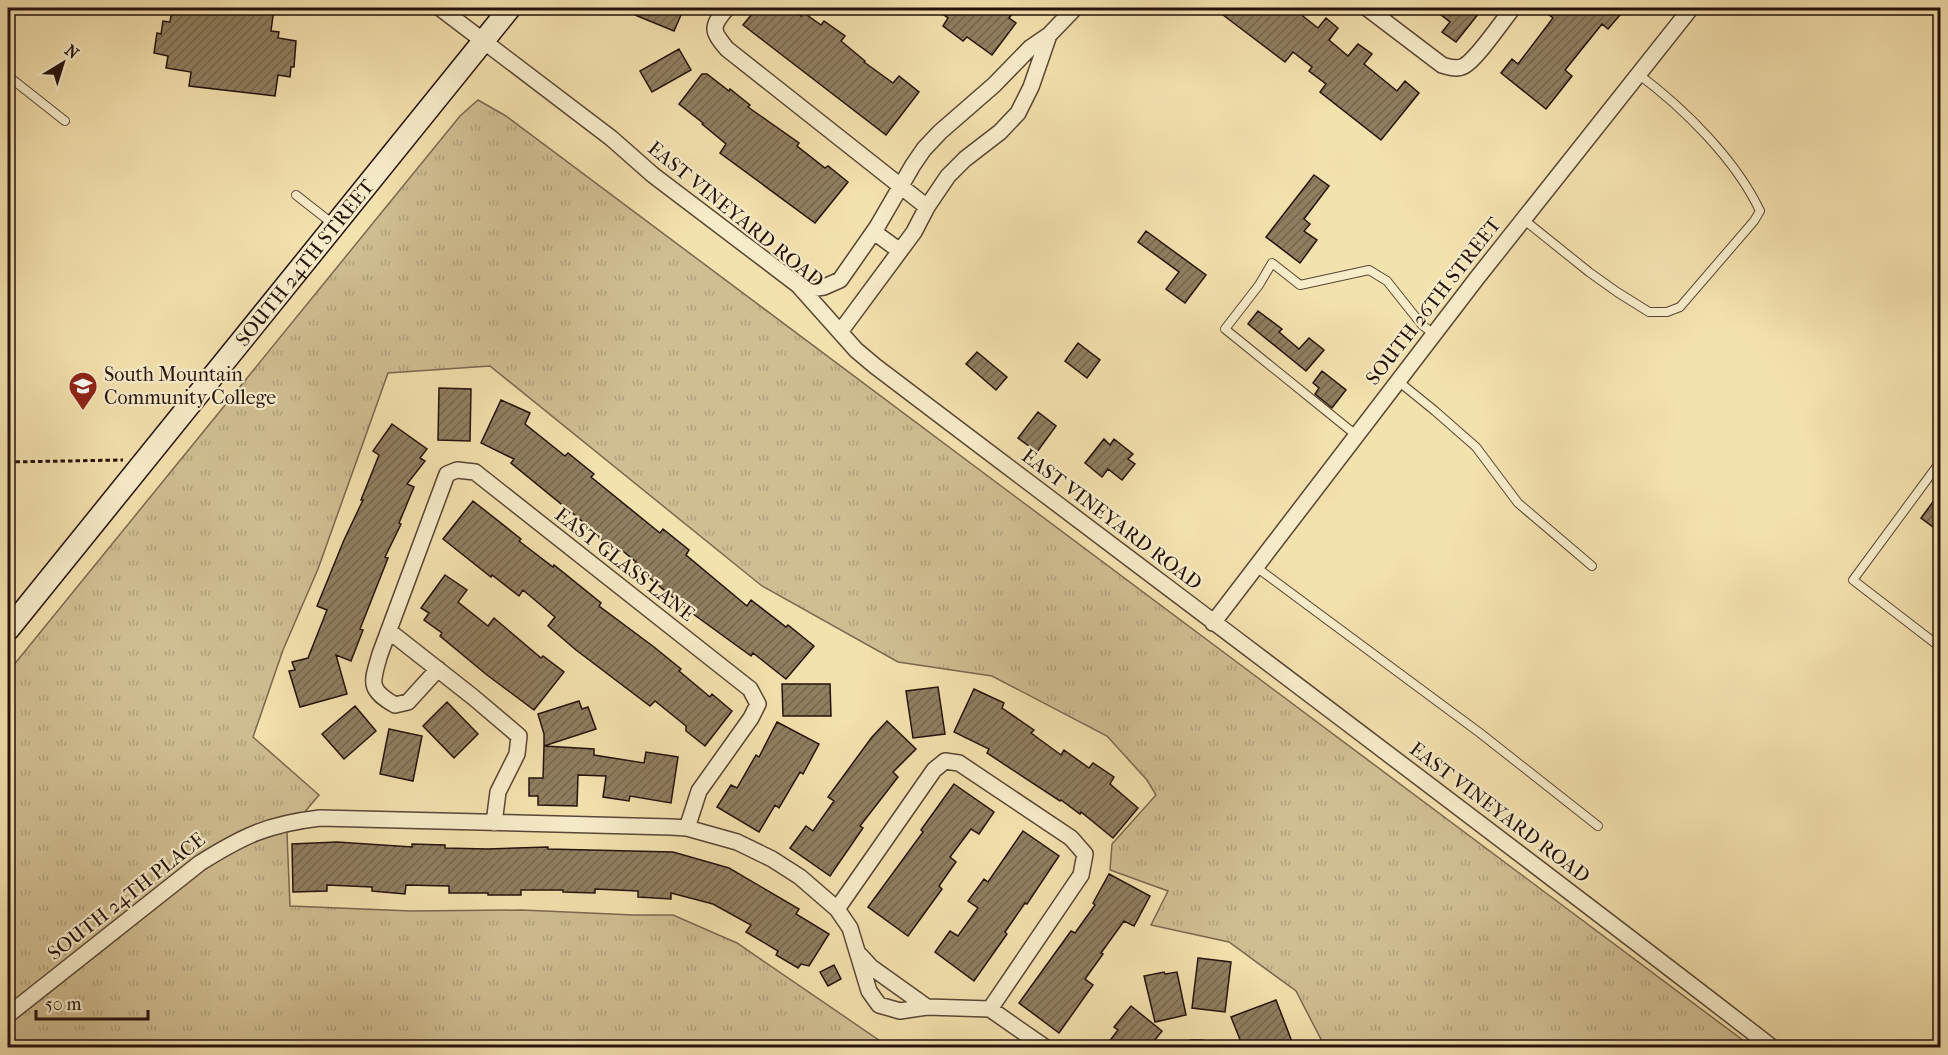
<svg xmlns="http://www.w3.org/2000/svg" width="1948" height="1055" viewBox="0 0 1948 1055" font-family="'IM FELL French Canon',serif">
	<defs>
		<pattern id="grass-tufts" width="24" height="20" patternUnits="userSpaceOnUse" patternTransform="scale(1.5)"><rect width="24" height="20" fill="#d0be92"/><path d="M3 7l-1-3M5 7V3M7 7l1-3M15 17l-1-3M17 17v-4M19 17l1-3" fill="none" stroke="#b2a27d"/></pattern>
		<pattern id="building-hatch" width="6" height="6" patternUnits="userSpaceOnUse" patternTransform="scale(1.5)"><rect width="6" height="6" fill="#907e60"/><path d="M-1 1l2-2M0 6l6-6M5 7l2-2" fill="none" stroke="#75664e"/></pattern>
	</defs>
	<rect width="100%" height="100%" fill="#f3e1ae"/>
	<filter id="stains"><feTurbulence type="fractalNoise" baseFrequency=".00333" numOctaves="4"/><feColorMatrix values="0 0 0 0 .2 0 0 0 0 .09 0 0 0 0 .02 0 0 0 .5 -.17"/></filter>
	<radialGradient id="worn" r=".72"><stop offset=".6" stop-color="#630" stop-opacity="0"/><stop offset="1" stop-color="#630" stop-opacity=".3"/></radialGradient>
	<path fill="url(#grass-tufts)" stroke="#7a684f" stroke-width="1.5" d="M478 100 506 116 1752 1047H1325L1296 991 1229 942 1151 925 1168 891 1110 870 1112 844 1156 795 1147 780 1107 736 992 676 898 662 762 586 490 366 388 373 318 569 283 650 253 737 319 795 287 833 290 906 411 911 522 910 634 915H673L737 943 889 1047 8 1048V672L460 116Z"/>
	<path fill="url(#building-hatch)" stroke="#24120c" stroke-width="1.5" d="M172 8H274L271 31 279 32 278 38 296 41 294 67H291L290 77 278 75 275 96 189 86 191 72 166 68 168 56 154 53 157 33 161 34 163 21 170 22Z
		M618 8H684L674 31Z
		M757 8H789L801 16 804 13 821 25 824 21 845 36 841 41 865 61 864 62 893 83 899 76 919 92 886 135 743 25Z
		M934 8H1017L1009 18 1016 23 992 55 967 37 963 41 943 26 948 18Z
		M1229 8H1303L1299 13 1318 28 1326 18 1338 28 1329 40 1348 56 1358 44 1372 54 1364 64 1397 91 1405 81 1419 93 1381 140 1320 92 1326 84 1309 71 1312 67 1293 52 1285 62 1223 15Z
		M1432 8H1483L1456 42 1442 32 1450 22Z
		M1540 8H1626L1608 29 1602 24 1565 70 1572 76 1546 109 1501 73 1512 59 1518 64 1553 18Z
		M679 49 691 70 652 92 640 71Z
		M702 74H707L729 91 730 89 750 105 748 107 799 143 797 146 825 168 828 166 848 182 815 223 720 153 726 144 702 124 703 123 679 104Z
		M1314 175 1329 186 1304 219 1310 224 1304 231 1317 240 1300 263 1266 237Z
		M1146 231 1206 275 1185 303 1166 289 1179 272 1138 242Z
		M1258 311 1282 329 1279 332 1299 349 1309 338 1324 350 1306 371 1248 324Z
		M1078 343 1100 360 1087 378 1065 361Z
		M977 352 1007 377 996 390 966 364Z
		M1322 371 1346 390 1332 408 1315 394 1319 388 1313 383Z
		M439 388 471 389 470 441 438 440Z
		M501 400 530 413 525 424 565 456 568 453 594 474 591 477 660 533 663 529 689 550 686 555 747 606 751 600 786 627 788 625 814 646 786 679 753 653 751 656 689 611 634 565 636 562 618 547 615 551 598 537 599 535 511 463 514 459 481 443Z
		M1038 412 1056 426 1037 452 1018 438Z
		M392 424 427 449 420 458 425 461 407 484 414 487 399 523 401 524 385 557 388 558 360 629 363 630 351 661 336 655 347 694 300 707 289 671 295 670 292 662 308 658 327 610 317 606 344 540 363 500H361L379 455 373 451Z
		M1104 439 1110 445 1114 439 1133 454 1128 459 1135 464 1122 480 1108 469 1102 477 1085 463Z
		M1941 491V533L1921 518Z
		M473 501 521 539 519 541 553 567 554 565 601 603 599 606 654 647 681 669 679 671 710 697 712 694 732 711 705 746 686 731V726L655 701 650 706 576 650 548 626 555 617 523 590 519 596 492 575 491 577 443 539Z
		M445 575 467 590 458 602 488 626 494 618 541 658 543 656 564 672 534 710 487 675 440 636 442 633 424 620 429 613 421 608Z
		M782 684H830L831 716H783Z
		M938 687 945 734 913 738 906 691Z
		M974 689 1004 703 1002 708 1034 730 1031 733 1061 755 1064 750 1089 768 1093 763 1114 777 1110 784 1138 808 1113 838 1081 812 1080 814 1061 800 1060 801 987 753 989 749 954 732Z
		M579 701 582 709 588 707 596 729 544 746V734L538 714Z
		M447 702 478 734 454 758 423 726Z
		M355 706 376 731 344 759 322 734Z
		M887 721 916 749 893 772 898 777 860 826 863 828 830 876 790 848 806 826 813 831 834 801 828 797 872 737Z
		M777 722 819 744 803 774 800 772 779 808 775 805 759 832 717 807 731 785 737 788 756 755 759 757Z
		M389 729 422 736 413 781 380 774Z
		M544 746 594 749V755L644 763 646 752 678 757 671 803 630 796 629 801 603 797 606 776 578 775 577 806 538 805V796H529V778H543Z
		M954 784 994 812 979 834 971 829 950 857 956 862 939 886 942 889 908 936 868 907 923 832 921 830Z
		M1023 831 1059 856 1027 904 1025 903 1005 932 1007 934 974 981 935 952 950 931 958 936 978 908 968 901 984 879 988 882Z
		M337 842 412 847V844L445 845V848L487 849 548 847V849L673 852 729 868 799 909 796 914 829 934 809 966 801 964 798 968 776 955 778 951 746 932 751 925 713 904 671 893V899L638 897V891L595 889V893L563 892V890H521V895H488V893H449V886L406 885 405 894 372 891V887L327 885V891L293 892 292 844Z
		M1109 874 1150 896 1134 926 1124 921 1101 953 1103 954 1085 979 1093 985 1059 1033 1019 1003 1071 931 1075 933 1095 905 1093 903Z
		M1198 958 1231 962 1225 1012 1192 1008Z
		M834 965 841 979 828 986 820 972Z
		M1164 972 1165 974 1177 972 1186 1015 1155 1022 1144 976Z
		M1276 1000 1294 1047H1243L1231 1017Z
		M1131 1006 1162 1031 1149 1047H1105L1118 1030 1114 1027Z"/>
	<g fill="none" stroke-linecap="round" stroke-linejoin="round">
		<g stroke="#584634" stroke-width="10">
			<path id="service" d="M8 76 65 121
				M296 195 333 224
				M1523 219 1589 272 1617 292 1649 312H1667L1680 307 1754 221 1760 211C1736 160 1684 108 1638 74
				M1398 381 1435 411 1476 447 1518 503 1592 566
				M1356 435 1225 329 1259 285 1272 263 1300 285 1369 270 1387 281 1422 325 1434 334
				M1940 462 1853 580 1940 647
				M1256 567 1480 733 1598 826"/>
		</g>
		<g stroke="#584634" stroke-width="18">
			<path id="minor" d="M440 8 611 138 653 175 798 285 856 350 875 366C1174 593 1476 818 1773 1048
				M727 8C711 27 711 30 727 49L927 207
				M1367 8 1442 65C1449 67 1457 70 1464 66 1477 59 1503 20 1513 8
				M874 232 900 251
				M803 290 824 287 840 280 877 227 913 165 924 149 940 132 994 85 1030 48 1049 35 1075 8
				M840 332 914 232 927 207 948 176 965 159 1000 132 1018 113 1031 87 1049 35
				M1213 623 1477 278 1691 8
				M389 631 473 697 519 736 517 754 498 792 494 823
				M438 669 408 702 395 705C367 689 372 682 380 654L447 474 457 470 475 472 750 689 758 704 751 718 699 791 687 828
				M837 909 934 770 945 761 959 763 1071 838 1085 854 1081 875 990 1009
				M860 955 871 967 927 1007
				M8 1015 200 863C243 836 268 824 320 818L671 827 687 828 737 842 772 859 800 877 837 909 850 928 869 991 879 1005 900 1011 927 1007 990 1009 1046 1048
				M1192 1048H1201"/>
		</g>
		<g stroke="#24120c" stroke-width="24">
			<g id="secondary">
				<path id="s1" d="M8 630 510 8"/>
			</g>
		</g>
		<path stroke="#24120c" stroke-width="3" stroke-dasharray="4.5 3" stroke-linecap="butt" d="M8 462 123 460"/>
		<use href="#service" stroke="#f7ecca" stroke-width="8"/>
		<use href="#minor" stroke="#f7ecca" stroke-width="15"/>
		<use href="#secondary" stroke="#f7ecca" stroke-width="21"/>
	</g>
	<defs>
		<g id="university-pin" transform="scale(1.5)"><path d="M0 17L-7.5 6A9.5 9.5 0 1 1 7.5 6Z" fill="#8f2418" stroke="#f7ecca"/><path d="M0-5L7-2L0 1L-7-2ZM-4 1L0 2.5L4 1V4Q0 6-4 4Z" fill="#fff"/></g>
	</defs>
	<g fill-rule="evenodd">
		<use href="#university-pin" x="83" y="386"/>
	</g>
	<g text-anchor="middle" stroke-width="4.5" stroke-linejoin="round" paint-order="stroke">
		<g font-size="20" fill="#24120c" stroke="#f7ecca">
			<text transform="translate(736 214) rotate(39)" y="7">EAST VINEYARD ROAD</text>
			<text dy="7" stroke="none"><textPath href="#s1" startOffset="472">SOUTH 24TH STREET</textPath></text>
			<text transform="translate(1433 301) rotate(-52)" y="7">SOUTH 26TH STREET</text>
			<text transform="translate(1112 519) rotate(37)" y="7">EAST VINEYARD ROAD</text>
			<text transform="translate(625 564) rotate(38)" y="7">EAST GLASS LANE</text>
			<text transform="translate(1500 812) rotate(37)" y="7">EAST VINEYARD ROAD</text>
			<text transform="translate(126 896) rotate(-38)" y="7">SOUTH 24TH PLACE</text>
		</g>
		<g font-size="20" fill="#24120c" stroke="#f7ecca" text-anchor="start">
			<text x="104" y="381">South Mountain<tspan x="104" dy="23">Community College</tspan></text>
		</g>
	</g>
	<rect width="1948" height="1055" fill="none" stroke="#f3e1ae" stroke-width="30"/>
	<rect x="9" y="9" width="1930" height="1037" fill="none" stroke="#24120c" stroke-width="3"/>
	<rect x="15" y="15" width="1918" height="1025" fill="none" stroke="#24120c" stroke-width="1.5"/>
	<g transform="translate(63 63) rotate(38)" stroke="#f7ecca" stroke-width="4.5" paint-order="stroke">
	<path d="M0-4.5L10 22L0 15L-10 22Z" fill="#24120c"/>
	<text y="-9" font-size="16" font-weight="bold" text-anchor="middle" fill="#24120c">N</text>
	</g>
	<path d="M36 1010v9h112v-9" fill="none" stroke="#24120c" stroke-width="3"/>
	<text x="45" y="1010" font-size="18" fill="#24120c" stroke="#f7ecca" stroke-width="4.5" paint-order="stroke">50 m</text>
	<rect width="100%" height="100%" filter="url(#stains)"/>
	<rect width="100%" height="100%" fill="url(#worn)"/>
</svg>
